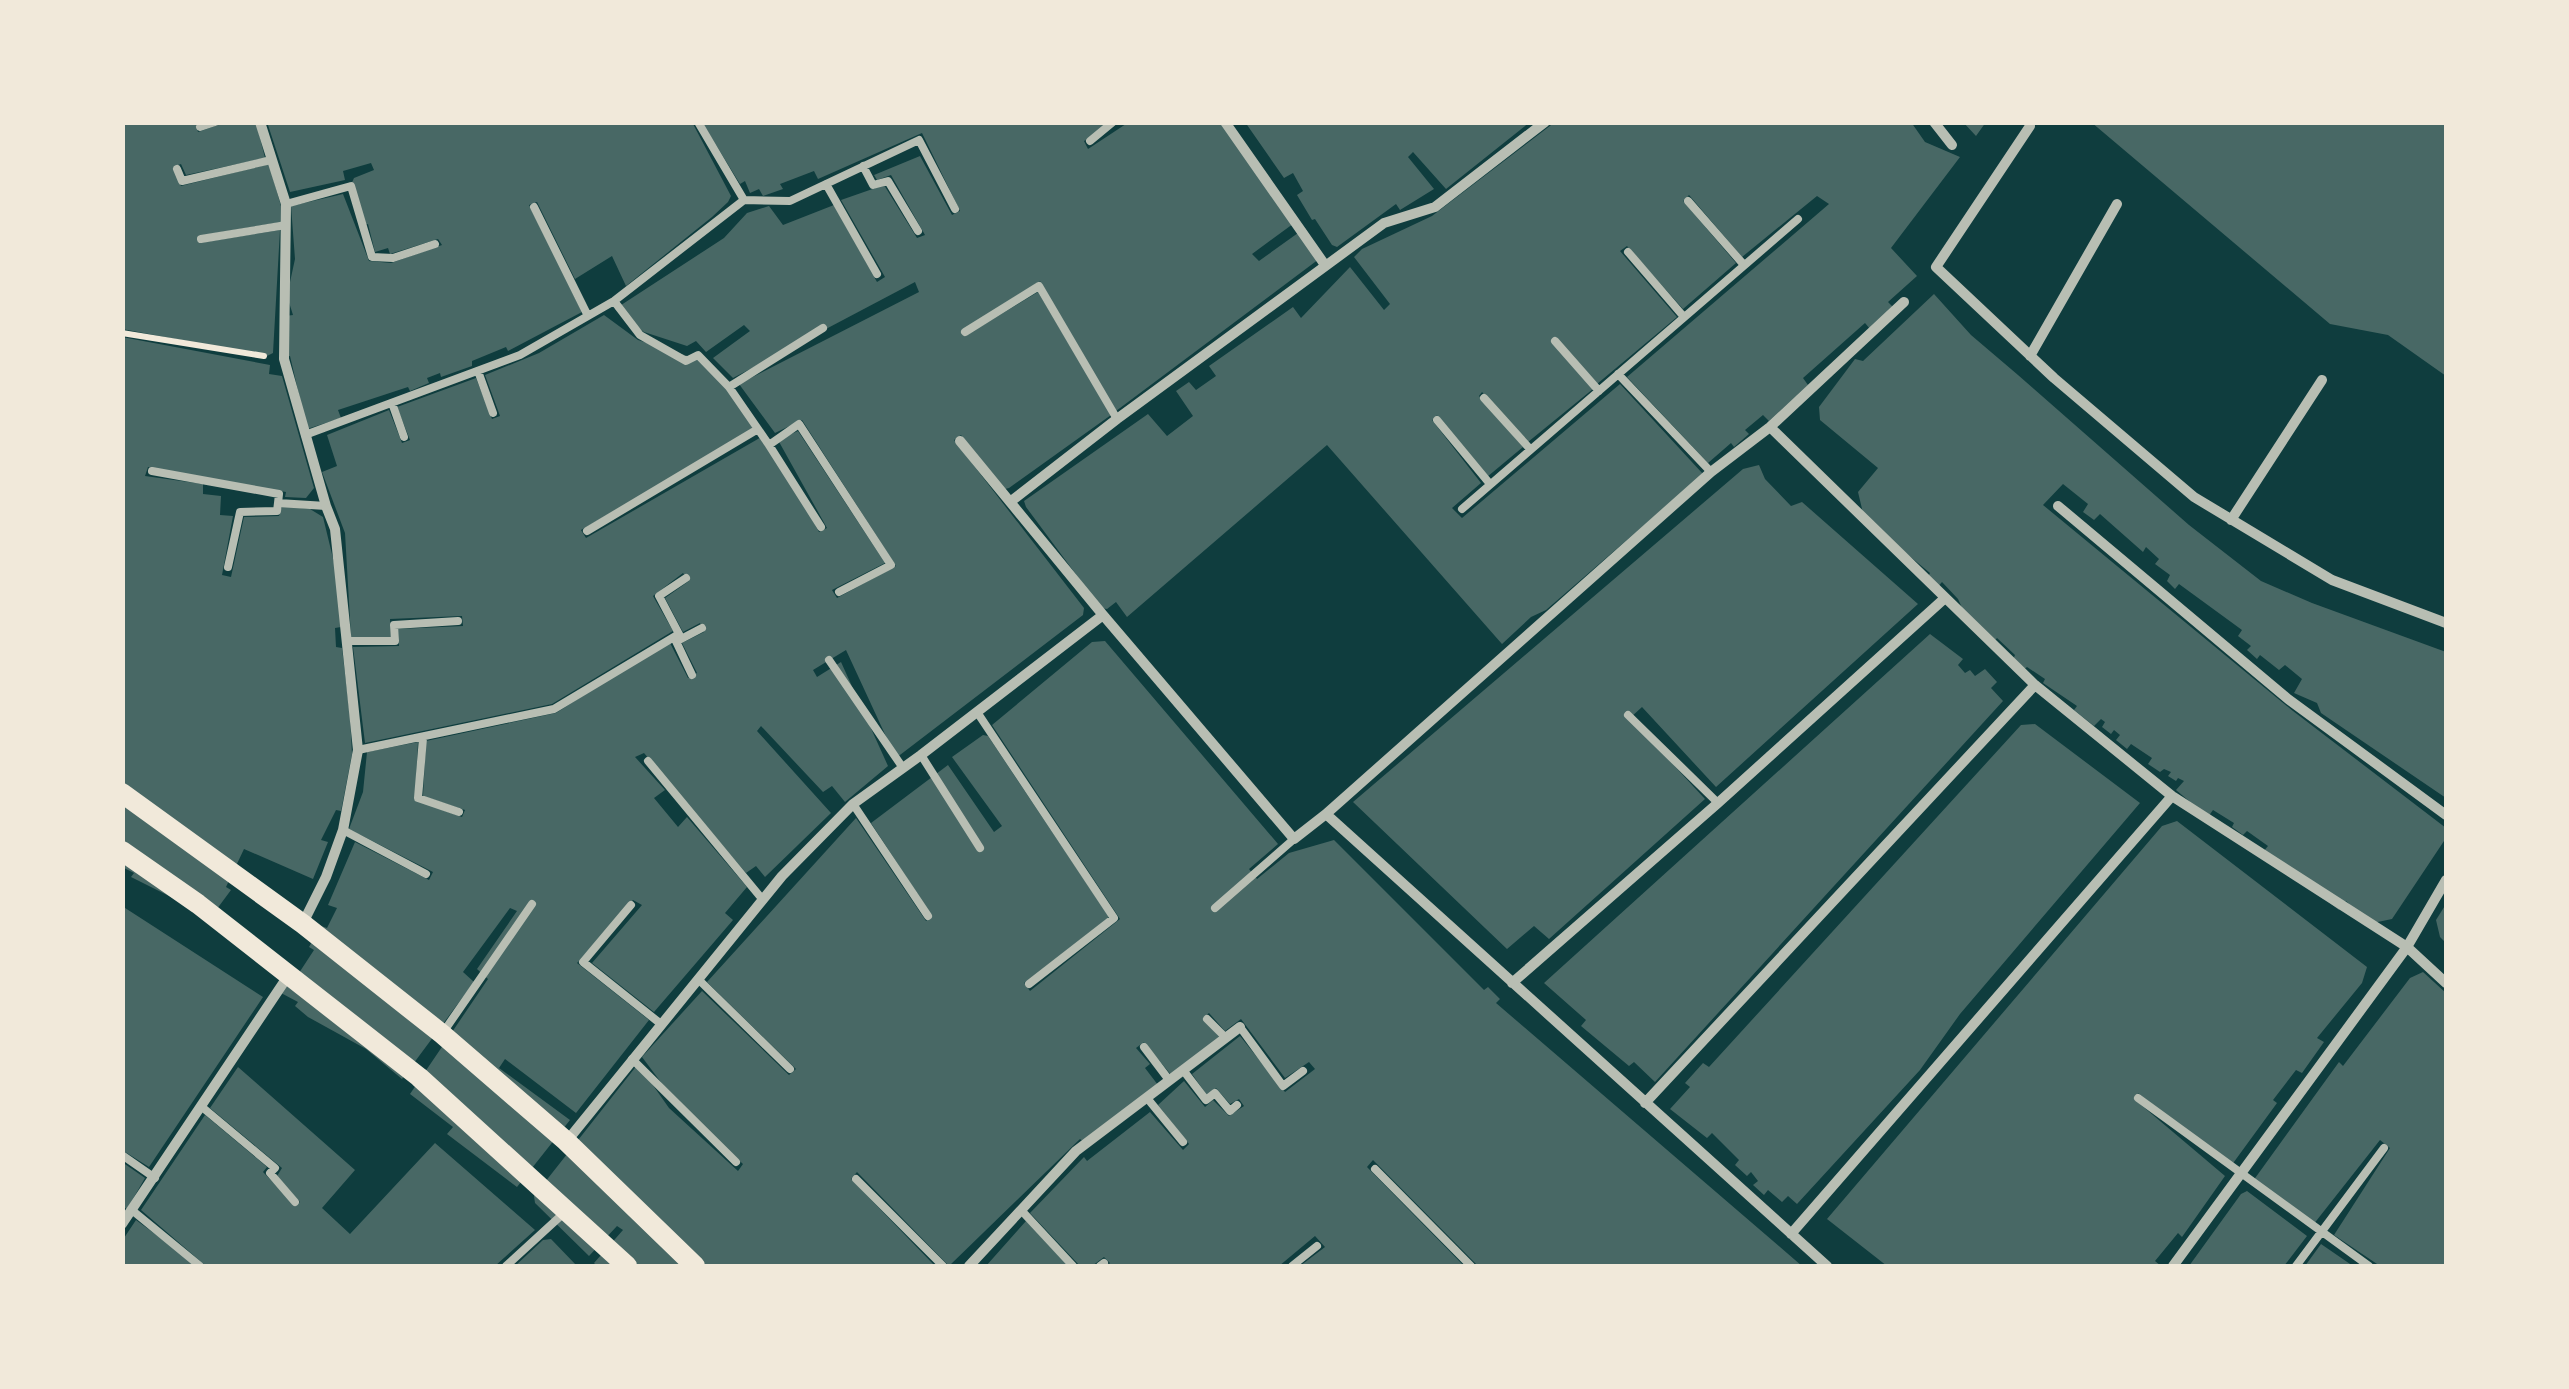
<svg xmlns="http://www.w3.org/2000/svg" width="2569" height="1389" viewBox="0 0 2569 1389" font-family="'Nunito Sans',sans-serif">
	<rect width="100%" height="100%" fill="#0f3d3e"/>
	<path fill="#486865" d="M122 122H195L198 132 227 122H256L265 158 186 175 181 164 173 167 181 186 269 164 281 206V222L198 236 199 243 280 230 273 353 267 356 122 329Z
		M267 122H692L731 196 728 202 712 217 626 286 612 256 575 279 537 202 529 205 582 312 508 351 506 347 472 361V366L441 377 440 373 427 378 429 383 410 391 408 387 338 410 341 418 307 429 290 356H284L285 316 293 315 287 296 295 259 291 206 343 194 369 261 391 263 442 245 438 239 390 254 388 248 375 252 368 224 364 225 349 189 354 178 374 170 371 163 343 171 345 180 290 192Z
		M702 122H1112L1084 141 1088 149 1129 122H1225L1297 221 1252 254 1259 261 1305 228 1323 256 1116 411 1040 281 962 330 965 336 1038 292 1111 415 1009 488 1001 490 961 435 954 440 1084 608 1083 615 896 758 846 650 813 670 817 677 841 662 888 766 845 802 832 786 823 792 761 726 757 731 831 813 765 877 756 866 746 873 644 753 635 757 665 790 654 798 678 827 687 817 747 887 725 913 733 920 654 1012 592 963 642 905 633 900 577 963 649 1020 576 1113 505 1059 499 1068 570 1120 517 1187 447 1134 453 1127 410 1094 488 979 477 969 517 911 510 908 463 972 474 982 402 1079 366 1049 308 1017 295 1006 298 1002 281 993 289 973 297 976 314 950 309 947 321 926 327 928 337 908 328 905 355 842 429 880 433 872 349 829 363 792 367 752 418 742 415 800 462 817 465 810 423 796 426 741 556 713 669 641 688 678 697 673 682 643 704 632 700 623 683 632 665 598 689 581 683 573 653 596 673 631 552 704 365 743 353 647 399 646 398 629 463 626 462 616 390 619 391 637H351L345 533 322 472 337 466 327 435 389 410 402 443 410 440 397 407 476 378 492 419 500 416 485 375 539 353 604 315 638 340 703 361 735 392 757 429 581 530 586 538 765 435 819 532 827 528 778 440 798 431 885 563 832 590 837 598 896 566 802 420 775 433 739 384 919 292 915 282 733 378 713 358 750 331 744 325 706 352 696 341 687 346 644 332 615 309 724 238 747 213 769 206 783 225 834 205 877 282 885 277 841 200 884 185 917 238 925 235 891 175 877 180 874 175 920 156 952 215 960 211 922 133 818 179 814 171 780 184 783 189 763 196 759 189 750 193 745 181 740 184Z
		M1245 122H1530L1446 189 1413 152 1408 157 1434 189 1400 210 1396 204 1337 247 1332 245 1315 219 1312 220 1297 195 1303 191 1293 173 1284 178Z
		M1555 122H1911L1925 142 1960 157 1891 248 1917 276 1888 302 1894 308 1870 329 1865 323 1803 378 1808 385 1769 421 1763 415 1745 430 1749 434 1734 447 1731 443 1708 463 1627 377 1829 204 1817 196 1742 257 1689 195 1683 201 1736 263 1683 309 1627 246 1620 251 1677 317 1597 384 1556 337 1551 341 1593 389 1528 442 1482 392 1479 396 1523 447 1487 477 1437 415 1432 420 1481 483 1452 508 1462 518 1620 384 1703 474 1546 610 1531 617 1502 644 1327 445 1127 617 1116 602 1107 609 1101 608 1026 507 1024 501 1148 414 1167 436 1193 416 1176 391 1189 382 1196 390 1216 376 1209 366 1293 307 1301 318 1350 267 1384 310 1390 304 1354 257 1362 249 1432 216Z
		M1963 122H1986L1976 136Z
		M2091 122H2446V376L2388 335 2330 324Z
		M1934 294 1971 335 2018 375 2189 525 2261 581 2312 603 2446 652V798L2321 713 2317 703 2294 693 2302 679 2285 665 2279 670 2260 655 2257 659 2247 650 2251 646 2238 636 2242 630 2179 584 2175 589 2167 581 2170 575 2155 564 2159 559 2146 547 2143 552 2100 514 2094 520 2083 512 2088 504 2063 484 2043 505 2293 711 2446 828V838L2392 919 2373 923 2358 910 2355 914 2346 908 2349 904 2346 901 2339 910 2263 852 2268 846 2247 831 2243 835 2232 827 2234 823 2213 810 2208 817 2176 790 2184 781 2178 778 2176 781 2168 776 2171 772 2164 769 2160 772 2148 764 2152 758 2131 744 2127 749 2116 740 2120 735 2114 730 2111 734 2102 727 2105 722 2101 719 2094 726 2074 710 2077 706 2043 683 2045 679 2027 667 2023 670 2012 662 2015 655 1997 638 1992 644 1965 614 1958 599 1942 582 1936 589 1926 580 1930 573 1878 530 1863 513 1858 492 1878 468 1820 420 1819 407 1855 359 1863 361Z
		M122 337 270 365 269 374 282 376 314 488 306 498 285 497 286 492 148 467 145 476 203 484V494L221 496 220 515 233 516 222 575 231 577 244 517 279 516 282 506 310 509 323 517 338 579 341 627 335 628 336 647 342 648 350 716 352 754 341 811 336 810 321 840 328 842 313 879 244 849 226 887 231 890 211 917 131 877 134 873 122 867Z
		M1759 465 1765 479 1791 506 1802 502 1918 604 1716 787 1642 707 1630 718 1705 799 1549 939 1534 926 1507 949 1353 802 1743 469Z
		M1930 634 1963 659 1958 665 1965 673 1970 670 1975 676 1985 669 1997 682 1991 688 2003 701 1655 1082 1634 1062 1629 1066 1581 1026 1586 1020 1544 983Z
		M1105 641 1278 844 1249 869 1257 879 1289 853 1334 840 1484 990 1488 987 1500 999 1496 1003 1802 1266H1478L1373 1160 1367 1167 1464 1266H1300L1325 1247 1315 1236 1279 1266H1107L1110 1263 1104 1257 1092 1266H1080L1030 1213 1084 1157 1087 1161 1150 1112 1183 1150 1189 1144 1158 1105 1184 1081 1205 1107 1213 1100 1229 1116 1244 1106 1239 1099 1230 1104 1216 1088 1207 1095 1192 1074 1240 1036 1285 1092 1315 1069 1309 1062 1285 1078 1241 1019 1225 1031 1209 1013 1203 1018 1220 1038 1172 1076 1144 1042 1136 1048 1150 1064 1145 1068 1158 1085 1086 1144 1080 1139 949 1266 857 1172 851 1179 935 1266H597L594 1263 623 1230 617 1226 589 1256 535 1203 534 1196 638 1064 669 1108 738 1171 743 1164 675 1101 642 1057 702 991 789 1075 796 1069 707 982 856 818 926 921 932 916 871 823 948 765 994 832 1002 826 952 757 983 735 988 736 1109 917 1024 983 1030 991 1120 919 992 725 1092 642Z
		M2035 724 2140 803 1960 1014 1920 1070 1797 1204 1788 1196 1782 1202 1768 1190 1764 1195 1753 1185 1758 1181 1751 1172 1747 1176 1735 1165 1739 1160 1712 1133 1707 1138 1670 1109 1690 1087 1685 1083 1703 1063 1709 1067 2021 725Z
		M2177 821 2367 967 2362 983 2317 1038 2324 1042 2302 1073 2296 1070 2273 1100 2277 1103 2231 1166 2138 1093 2134 1099 2225 1176 2182 1237 2178 1233 2155 1261 2161 1266H1887L1827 1219 2162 826Z
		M2446 904V943L2440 937 2436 920Z
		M122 906 263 997 149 1167 122 1150Z
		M2423 972 2446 993V1266H2380L2334 1235 2390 1148 2380 1140 2313 1225 2253 1181 2339 1062 2343 1066 2410 978Z
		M238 1067 355 1170 322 1208 350 1234 435 1143 535 1230 495 1266H206L141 1210 205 1115 267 1167 263 1172 296 1206 300 1202 277 1176 282 1168 210 1108Z
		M122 1162 145 1178 127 1209 122 1206Z
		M2247 1191 2307 1236 2284 1266H2189L2241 1194Z
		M136 1220 178 1251 194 1266H122V1241Z
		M1026 1221 1068 1266H986Z
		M551 1239 577 1266H515L543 1240Z
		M2321 1244 2353 1266H2305Z"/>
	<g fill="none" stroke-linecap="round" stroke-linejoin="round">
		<path stroke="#f1e9da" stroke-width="6" d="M122 333 264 356"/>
		<path stroke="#b8beb3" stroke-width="8" d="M698 122 744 200
			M200 127 215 122
			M1090 141 1113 122
			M863 166 873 185 888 181 918 231
			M177 169 182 181 271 160
			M826 184 877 274
			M1688 201 1744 265
			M286 204 351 186 372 257 393 258 435 244
			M534 207 588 316
			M201 239 286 225
			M1628 252 1684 317
			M614 301 640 335 686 361 698 355 729 387 769 445 799 424 891 565 839 592
			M965 332 1039 286 1117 419
			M1555 341 1599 391
			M478 371 493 413
			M1618 374 1711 472
			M729 387 823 328
			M1484 398 1530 449
			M392 403 404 437
			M1437 420 1490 484
			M305 435 520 355 614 301 744 200 790 201 919 140 955 209
			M769 445 821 527
			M152 471 279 494 278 503 326 506
			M1462 509 1798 219
			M587 531 758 429
			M228 567 240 512 277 511 278 503
			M679 634 659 596 686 578
			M674 637 692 675
			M347 641H395L394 625 458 621
			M829 660 903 768
			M977 712 1114 918 1029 984
			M1628 715 1718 803
			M423 738 418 798 459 812
			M358 750 554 709 679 634 681 639 702 628
			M921 755 980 848
			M648 761 763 900
			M853 804 928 916
			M343 830 426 874
			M631 905 583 962 661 1024
			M1215 908 1294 839
			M698 979 790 1069
			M1207 1019 1226 1038
			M1240 1027 1283 1086 1303 1071
			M442 1034 532 904
			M1144 1047 1169 1080
			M632 1059 736 1162
			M1183 1070 1206 1100 1215 1093 1230 1111 1237 1105
			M1147 1098 1183 1142
			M2138 1098 2369 1266
			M202 1107 275 1168 270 1173 295 1202
			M122 1155 155 1178
			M1375 1169 1471 1266
			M856 1179 943 1266
			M1021 1210 1073 1266
			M133 1211 200 1266
			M506 1266 565 1212
			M1100 1266 1104 1263
			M1292 1266 1317 1246
			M2296 1266 2384 1148"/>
		<path stroke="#b8beb3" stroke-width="10" d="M260 122 286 204 284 359 326 506 335 529 358 750 343 830 326 877 303 923
			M1225 122 1325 265
			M1934 122 1952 145
			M2030 126 1936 267 2054 378 2194 497 2332 580 2446 623
			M2030 356 2117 204
			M1770 427 2035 685 2172 796 2407 947 2446 983
			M960 441 1103 615 1294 839 1326 814 1827 1266
			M1010 502 1117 419 1384 223 1435 207 1545 122
			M2058 506 2288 699 2446 815
			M2231 520 2322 380
			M1326 814 1711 472 1770 427 1904 302
			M1512 983 1718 803 1945 598
			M1645 1103 2035 685
			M567 1141 782 876 853 804 921 755 1103 615
			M122 1224 288 976
			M1791 1234 2172 796
			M969 1266 1076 1151 1240 1027
			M2173 1266 2407 947 2446 880"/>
		<path stroke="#f1e9da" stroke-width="20" d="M122 793 303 924 442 1034 566 1141 695 1266
			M122 851 198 904 419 1077 627 1266"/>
	</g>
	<rect width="2569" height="1389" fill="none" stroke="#f1e9da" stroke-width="250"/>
</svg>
